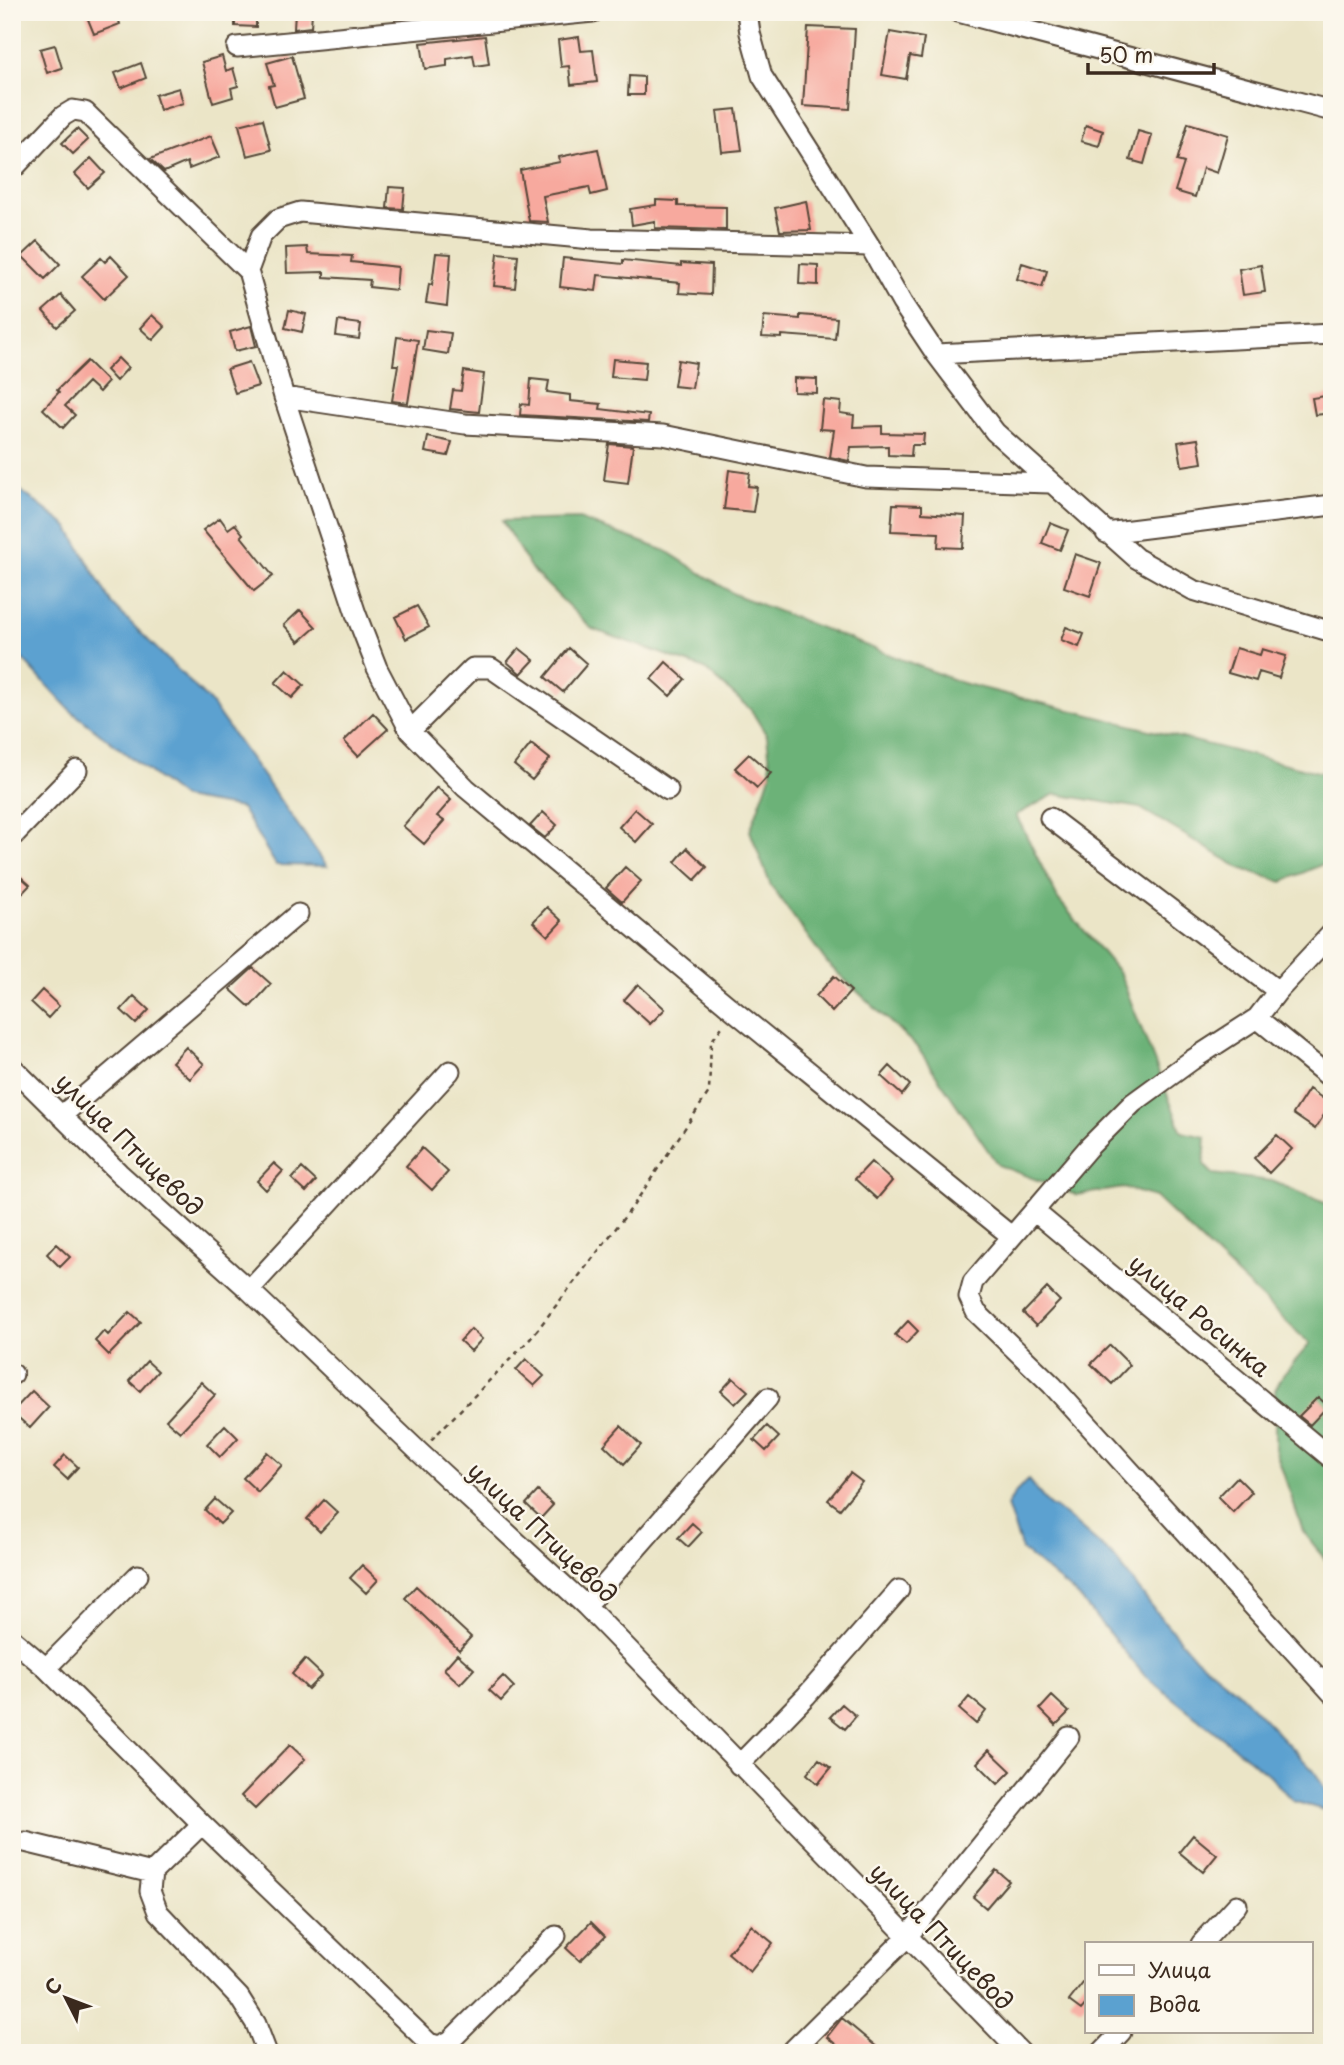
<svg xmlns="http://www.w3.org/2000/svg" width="1344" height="2065" viewBox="0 0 1344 2065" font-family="'Playpen Sans',sans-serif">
	<rect width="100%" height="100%" fill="#fbf7ec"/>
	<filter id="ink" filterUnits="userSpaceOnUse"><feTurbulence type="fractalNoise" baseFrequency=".0143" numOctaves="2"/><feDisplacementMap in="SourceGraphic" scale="14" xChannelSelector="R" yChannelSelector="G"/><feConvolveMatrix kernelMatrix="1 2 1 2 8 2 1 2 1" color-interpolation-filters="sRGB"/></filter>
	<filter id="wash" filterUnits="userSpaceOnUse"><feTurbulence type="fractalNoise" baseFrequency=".00686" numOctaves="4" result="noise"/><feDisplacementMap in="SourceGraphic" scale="28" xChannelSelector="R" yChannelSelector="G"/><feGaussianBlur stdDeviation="1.57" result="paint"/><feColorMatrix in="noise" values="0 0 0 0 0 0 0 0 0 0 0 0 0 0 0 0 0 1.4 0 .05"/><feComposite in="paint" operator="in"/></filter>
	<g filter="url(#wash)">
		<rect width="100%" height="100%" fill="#ebe5c7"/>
		<path fill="#6cb278" stroke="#546e4b" stroke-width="2" d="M579 519 666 551 734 594 962 683 1326 774 1332 777V860L1282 882 1240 868 1140 808 1055 794 1016 815 1058 899 1120 974 1182 1132 1206 1137 1204 1165 1213 1174 1272 1181 1332 1206V1568L1303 1531 1275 1449V1390L1283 1375 1310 1344 1155 1197 1124 1188 1076 1195 998 1165 917 1047 828 964 771 886 750 831 771 773 767 736 751 710 705 669 592 629 532 570 502 521Z"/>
		<path fill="#5ba1d0" stroke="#4b6677" stroke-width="2" d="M12 484 68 527 112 604 210 702 327 866 276 865 241 808 183 798 70 710 12 648Z
			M1028 1480 1049 1505 1064 1514 1114 1557 1156 1612 1196 1658 1237 1691 1314 1771 1330 1797 1324 1810 1293 1801 1269 1775 1145 1676 1079 1597 1022 1550 1007 1506 1016 1492Z"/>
		<g id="blocks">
			<path fill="#f7a99e" d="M85 12H116L120 24 94 34Z
				M235 12H256V27L235 26Z
				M295 12H312L311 27 294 29Z
				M808 27 855 29 850 109 803 106Z
				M890 32 924 38 921 58 910 56 906 79 882 75Z
				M485 36 489 64 475 66 473 55 447 59V66L425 69 421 43Z
				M579 37 581 51 593 50 597 82 571 85 569 66 561 67 558 40Z
				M55 45 62 68 47 73 40 49Z
				M222 56 226 71 233 68 238 86 231 88 233 97 213 103 202 62Z
				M292 56 304 99 275 107 269 86 274 85 267 63Z
				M141 63 146 78 121 88 115 73Z
				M629 76 644 77V95H628Z
				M179 88 183 103 160 110 155 95Z
				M736 109 742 150 722 152 717 111Z
				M263 119 271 150 247 156 239 125Z
				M1188 123 1228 135 1217 173 1203 168 1195 197 1175 191 1184 163 1177 161Z
				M1086 125 1103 131 1099 146 1081 141Z
				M77 129 88 140 73 154 62 143Z
				M1138 131 1152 135 1144 164 1130 160Z
				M211 136 220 157 189 169 187 162 164 172 150 159Z
				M598 149 607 191 591 195 589 187 543 196 548 222 529 221 520 170 560 162 559 157Z
				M91 158 105 173 88 188 75 174Z
				M389 187 405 188 403 209 387 208Z
				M656 200 678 201V206L726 207V230L655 228V221L632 225 630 209 656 205Z
				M806 201 811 230 780 231 775 208Z
				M38 241 60 264 45 279 22 256Z
				M307 247 308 254 352 256 351 262 398 267 396 290 369 287 370 280 324 277V272L287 273 286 248Z
				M436 253 451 254 447 306 426 303 429 284 432 285Z
				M498 253 518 255 515 288 494 286Z
				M111 256 129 275 104 299 82 276 101 258 105 262Z
				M563 258 623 264V260L681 266V263L712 265 711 295 679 293 680 283 598 275 596 291 560 287Z
				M1022 263 1047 271 1042 287 1017 279Z
				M800 264 818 265V285L799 284Z
				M1261 265 1265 292 1243 295 1239 269Z
				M61 295 75 311 57 327 43 311Z
				M289 310 306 314 302 332 285 328Z
				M152 315 165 327 153 340 140 328Z
				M800 315 837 318 835 339 782 335V338L762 337 764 316 800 319Z
				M338 321 361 324 359 339 336 336Z
				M251 326 256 346 235 351 230 332Z
				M426 330 451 333 448 354 423 350Z
				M397 337 418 340 408 403 392 401 398 365H393Z
				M118 358 128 368 116 381 106 370Z
				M613 359 646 362 644 380 611 377Z
				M678 360 696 363 692 388 674 386Z
				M87 361 108 382 99 392 88 382 65 406 75 415 63 428 43 409 59 392 57 390Z
				M249 362 258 386 235 393 227 369Z
				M464 371 484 374 479 412 450 409 453 390 461 391Z
				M794 378 817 379V393L794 392Z
				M531 379 549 381 547 392 570 395V401L601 404 600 409 649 415 648 422 520 415 521 404 529 405Z
				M1332 395V413L1315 415 1312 398Z
				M823 400 841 402 840 413 854 415 853 427 882 426V433L924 434 923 445H912L911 456 888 455V446L851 447 849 461 830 457 834 430 820 429Z
				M428 437 452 442 448 456 425 452Z
				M1198 439 1202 463 1182 466 1178 442Z
				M609 444 633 446 628 483 604 480Z
				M729 470 750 473 748 486 757 487 753 512 724 509Z
				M893 504 922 505V513L965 516 963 548 938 547 939 533 891 531Z
				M220 518 228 529 235 524 243 534 241 536 273 576 254 591 203 530Z
				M1050 523 1068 530 1060 550 1042 543Z
				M1075 554 1101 563 1090 596 1064 587Z
				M417 606 429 627 406 639 395 617Z
				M300 610 316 627 299 642 284 625Z
				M1066 627 1084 634 1079 647 1061 640Z
				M519 648 534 660 521 674 507 662Z
				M569 648 587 664 563 692 545 677Z
				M1236 648 1260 655 1262 649 1286 656 1279 678 1259 672 1256 681 1228 673Z
				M666 662 685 679 670 696 651 679Z
				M287 670 304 685 292 698 275 683Z
				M373 713 388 729 358 756 344 741Z
				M531 744 550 759 532 780 514 765Z
				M749 754 771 773 757 788 735 768Z
				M437 787 451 800 437 816 444 821 424 844 403 826Z
				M635 809 652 824 636 842 619 827Z
				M543 812 557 825 545 838 530 826Z
				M687 848 707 867 695 880 675 862Z
				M625 867 641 881 622 902 606 888Z
				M12 869 30 885 12 904Z
				M547 907 562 921 548 936 533 922Z
				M253 968 271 984 250 1007 230 989Z
				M834 976 851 991 832 1012 816 996Z
				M638 984 665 1009 650 1024 624 1000Z
				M42 990 59 1006 48 1018 31 1002Z
				M134 996 149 1010 136 1024 121 1010Z
				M186 1047 204 1064 190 1079 172 1062Z
				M890 1066 910 1085 902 1095 881 1076Z
				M1309 1089 1331 1104 1315 1129 1293 1114Z
				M1277 1135 1292 1149 1269 1173 1254 1158Z
				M422 1148 448 1172 432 1190 406 1166Z
				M871 1162 892 1181 877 1199 855 1179Z
				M274 1163 283 1171 266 1190 257 1181Z
				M302 1168 316 1181 306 1192 292 1179Z
				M56 1244 70 1257 60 1267 47 1254Z
				M1047 1288 1060 1301 1036 1326 1023 1313Z
				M130 1312 141 1322 109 1355 95 1341 104 1331 108 1335Z
				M908 1321 918 1331 906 1344 895 1335Z
				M471 1329 482 1339 471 1351 460 1341Z
				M1110 1345 1130 1365 1112 1384 1091 1364Z
				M526 1359 544 1376 534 1386 516 1370Z
				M147 1361 158 1371 140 1391 129 1381Z
				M733 1378 748 1391 735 1404 721 1391Z
				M201 1382 215 1395 180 1432 166 1420Z
				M32 1391 49 1407 30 1428 12 1412Z
				M1318 1397 1328 1406 1310 1425 1299 1416Z
				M225 1425 238 1438 220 1457 207 1444Z
				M621 1426 641 1445 624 1464 604 1445Z
				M767 1426 779 1437 766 1451 754 1440Z
				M267 1452 282 1465 258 1492 243 1478Z
				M65 1455 78 1467 67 1479 54 1467Z
				M850 1473 862 1482 840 1509 828 1500Z
				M1237 1477 1252 1492 1233 1512 1218 1497Z
				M538 1491 553 1505 541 1518 526 1504Z
				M215 1499 231 1513 220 1524 205 1510Z
				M324 1500 338 1513 320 1532 307 1519Z
				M692 1523 702 1532 688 1547 678 1538Z
				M362 1565 378 1580 366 1593 350 1578Z
				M416 1586 471 1637 459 1650 405 1598Z
				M457 1654 474 1669 460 1684 444 1669Z
				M305 1659 322 1675 308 1689 292 1674Z
				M503 1676 514 1687 501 1701 489 1690Z
				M1052 1696 1069 1712 1056 1725 1040 1709Z
				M969 1697 986 1711 976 1724 959 1709Z
				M842 1704 856 1716 845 1729 830 1717Z
				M290 1745 305 1759 255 1809 241 1796Z
				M989 1750 1011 1771 998 1784 977 1763Z
				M819 1759 831 1768 818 1784 807 1774Z
				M1193 1835 1217 1855 1203 1872 1179 1852Z
				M996 1870 1009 1881 986 1908 973 1897Z
				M591 1922 605 1936 580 1961 566 1948Z
				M751 1925 773 1943 750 1972 728 1953Z
				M1087 1978V2003L1081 2010 1069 2001Z
				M842 2018 884 2053H846L827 2037Z"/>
		</g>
	</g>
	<g filter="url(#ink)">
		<use href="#blocks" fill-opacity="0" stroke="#554637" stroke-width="2"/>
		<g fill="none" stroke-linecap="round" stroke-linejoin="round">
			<g stroke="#554637" stroke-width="23">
				<path id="minor" d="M747 12 750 33 762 76 870 246 902 303 936 354 995 432 1136 558 1193 590 1332 632
					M958 12 1332 111
					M237 47 593 12
					M12 170 63 116 73 110 85 112 248 271
					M870 246 592 239 300 212 278 219 261 236 248 271 284 397 356 614 377 668 410 731 466 788 733 1010 1011 1236
					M936 354 1332 334
					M284 397 465 424 663 435 866 477 1050 483
					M1106 533 1332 505
					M410 731 473 668H491L668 790
					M1050 818 1278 991
					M12 837 77 770
					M1332 933 1278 991 1257 1018 1192 1060 1133 1103 1088 1148 973 1282 969 1297 976 1312 1052 1385 1332 1693
					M1257 1018 1332 1079
					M12 1067 119 1173 249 1290 419 1452 586 1606 1021 2053
					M61 1116 298 914
					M1034 1211 1332 1459
					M249 1290 450 1071
					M12 1374H13
					M586 1606 768 1398
					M12 1639 46 1668 202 1824 429 2043 439 2046 450 2041 556 1936
					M46 1668 138 1575
					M739 1765 806 1696 899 1590
					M25 1842 152 1873 202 1824
					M152 1873 150 1891 158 1912 239 1997 256 2024 267 2053
					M1201 1944 1237 1905
					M790 2053 907 1937 1069 1737
					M1101 2053 1121 2032"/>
			</g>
			<path stroke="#554637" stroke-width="2.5" stroke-dasharray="5 5" stroke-linecap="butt" d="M431 1440 531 1338 633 1206 709 1092 711 1042 724 1024"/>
			<use href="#minor" stroke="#fff" stroke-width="19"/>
		</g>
	</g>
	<g text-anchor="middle" stroke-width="5" stroke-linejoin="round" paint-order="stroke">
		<g font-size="24" fill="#3b2a1e" stroke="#fbf7ec">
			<text transform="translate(129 1145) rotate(44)" y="8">улица Птицевод</text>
			<text transform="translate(1199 1316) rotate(40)" y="8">улица Росинка</text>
			<text transform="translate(542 1533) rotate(43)" y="8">улица Птицевод</text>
			<text transform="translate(941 1937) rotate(46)" y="8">улица Птицевод</text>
		</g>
	</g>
	<rect width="1344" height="2065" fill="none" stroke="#fbf7ec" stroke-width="42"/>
	<rect x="1085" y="1942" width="228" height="91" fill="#fbf7ec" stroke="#aea59a" stroke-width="2"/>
	<rect x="1099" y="1965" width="35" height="10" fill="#ffffff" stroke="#aea59a" stroke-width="2"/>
	<text x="1148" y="1978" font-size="21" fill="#3b2a1e">Улица</text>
	<rect x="1099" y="1995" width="35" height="21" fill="#5ba1d0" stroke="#aea59a" stroke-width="2"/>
	<text x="1148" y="2012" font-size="21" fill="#3b2a1e">Вода</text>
	<g transform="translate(66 1998) rotate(312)" stroke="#fbf7ec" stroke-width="5" paint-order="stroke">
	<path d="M0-5L12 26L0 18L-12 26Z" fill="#3b2a1e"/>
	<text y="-10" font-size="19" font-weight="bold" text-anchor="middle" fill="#3b2a1e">С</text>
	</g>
	<path d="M1088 63v10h126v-10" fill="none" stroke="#3b2a1e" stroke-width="3.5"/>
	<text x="1099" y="63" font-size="21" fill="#3b2a1e" stroke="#fbf7ec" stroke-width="5" paint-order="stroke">50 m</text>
</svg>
